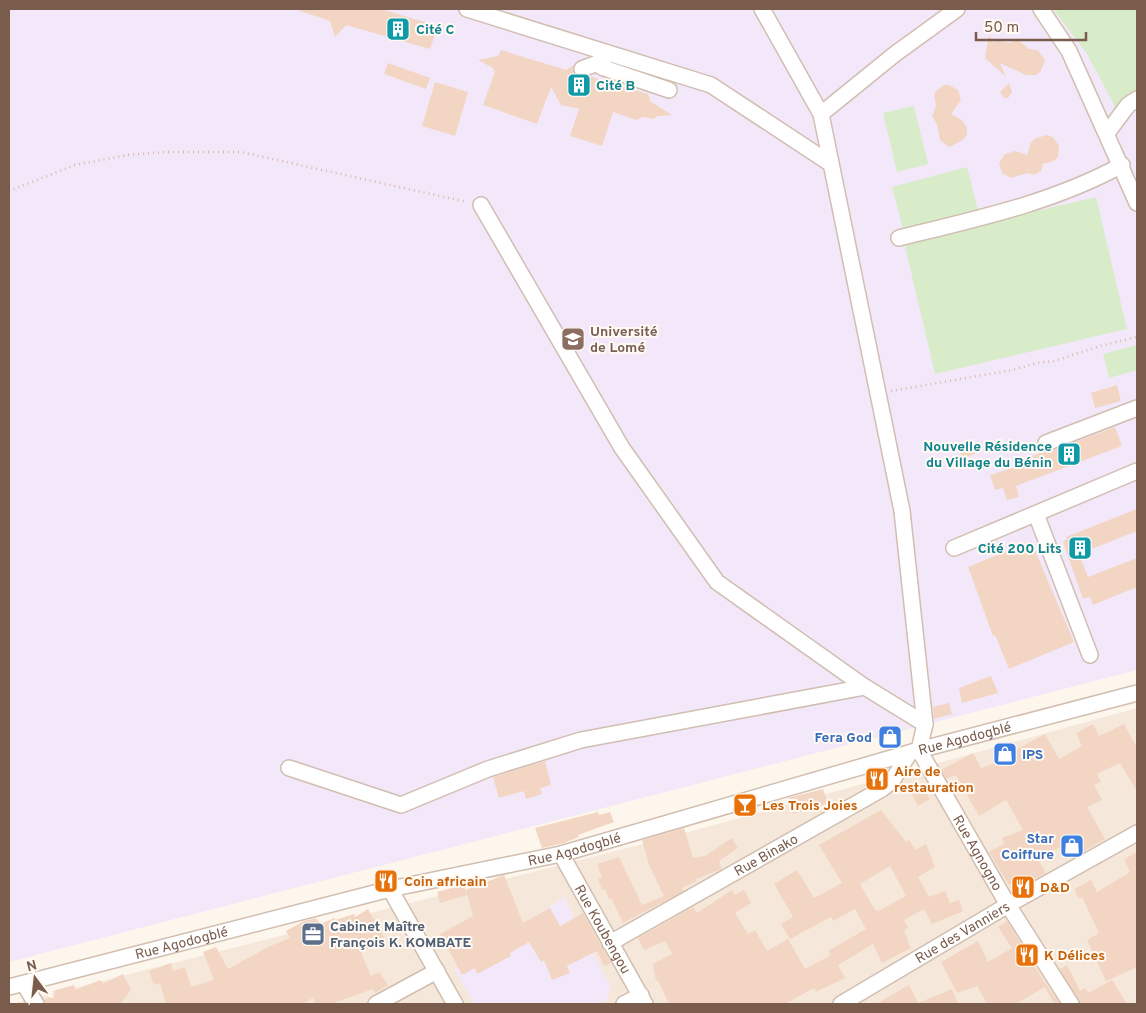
<svg xmlns="http://www.w3.org/2000/svg" width="1146" height="1013" viewBox="0 0 1146 1013" font-family="Overpass,sans-serif">
	<rect width="100%" height="100%" fill="#fdf6ec"/>
	<path fill="#f5e8da" d="M1137 708V1004H11L667 838Z"/>
	<path fill="#f3e8fa" d="M9 9H1137V670L9 962Z
		M566 896 567 904 611 987 607 999 598 1004H475L454 969Z"/>
	<path fill="#d8ecc9" d="M1053 9H1137V104L1118 112 1087 54Z
		M914 106 928 164 897 172 883 113Z
		M967 167 978 210 903 229 892 187Z
		M1096 197 1127 329 935 374 904 242Z
		M1137 345V370L1109 378 1103 354Z"/>
	<path fill="#f3d5c3" fill-rule="evenodd" d="M300 9H381L438 26 430 49 346 25 335 37 330 21 300 11Z
		M989 35 992 42 999 41 1010 43 1018 40 1029 49 1038 50 1045 60 1041 71 1036 75H1026L1000 63 1006 77 985 58Z
		M501 50 566 70 574 65 573 72 577 77 581 78 589 76 648 94 651 102 672 115 657 116 654 119 643 117 636 120 613 112 602 146 570 136 579 109 561 105 551 87 537 124 483 105 495 71 493 70V68L478 60 498 56Z
		M388 63 430 78 426 89 384 74Z
		M435 82 468 92 455 136 422 126Z
		M1009 83 1012 92 1008 98H1004L1000 92Z
		M944 85H949L958 90 961 100 951 114 962 120 967 128V134L963 140 949 147 940 140 937 124 932 116 936 106 934 96 936 91Z
		M1047 135 1053 137 1059 146 1058 157 1054 161 1043 164 1041 171 1034 175 1027 173 1011 178 1002 173 999 163 1005 154 1015 151 1027 155 1031 142 1036 138Z
		M1117 385 1121 401 1095 408 1091 393Z
		M1115 427 1122 446 1016 486 1019 497 1007 500 1003 488 995 490 990 475 1019 466 1017 461 1043 452H1049Z
		M970 442 975 454 962 459 958 447Z
		M1137 509V531L1079 554 1088 577 1137 558V587L1093 605 1090 597 1083 599 1063 542 1067 539 1066 537Z
		M1031 541 1074 642 1009 669 995 635 993 636 968 567Z
		M991 676 998 693 962 703 959 688Z
		M949 703 952 714 934 719 933 707Z
		M1093 724 1099 736 1124 724 1137 748V791L1120 763 1097 774 1101 782 1094 785 1102 800 1087 807 1105 839 1072 858 1062 846 1038 859 1046 873 1022 886 1018 879 1009 885 989 852 1004 844 1002 838 1023 830 1006 800 979 816 956 775 946 779 941 770 973 753 981 768 1012 757 1010 753 1045 734 1059 759 1082 746 1076 733Z
		M545 761 551 785 540 788 542 794 526 799 524 791 499 798 493 777Z
		M920 783 930 799 918 806 909 789Z
		M823 789 828 803 793 814 788 798Z
		M881 810 906 842 909 840 916 850 926 844 935 867 918 877 929 897 945 891 950 903 959 900 963 911 932 924 924 909 904 920 908 928 904 931 911 948 882 963 873 944 838 965 845 978 816 992 814 988 785 1004H669L658 980 656 981 653 964 672 954 665 941 644 950 638 938 693 907 697 913 732 890 735 895 744 890 751 903 735 913 748 934 755 930 767 951 788 939 805 969 831 955 828 951 866 929 855 909 833 921 831 917 790 939 781 924 793 917 774 884 797 870 814 898 842 883 819 845ZM890 866 906 896 878 911 875 910 860 884Z
		M598 812 599 815 610 812 614 822 578 835 579 837 564 843 542 848 535 828Z
		M684 828 693 858 705 856 732 838 738 848 719 861 722 869 696 879 697 881 682 888 684 891 623 923 611 898 609 899 605 889 602 890 598 879 602 878 597 864 619 857 642 905 664 896 649 865 642 840Z
		M1137 852V967L1106 981 1087 940 1099 933 1082 897 1079 899 1074 889 1091 880 1097 892 1130 872 1124 859Z
		M504 875 523 923 550 908 560 926 583 913 611 963 604 966 597 951 567 966 570 973 552 980 544 960 541 962 529 942 510 953 511 956 477 974 475 968 462 975 440 934 473 916 466 890Z
		M464 885 467 895 440 903 437 892Z
		M368 909 385 939 361 953 371 976 379 972 388 985 375 993 373 989 331 1004H315L313 998 302 1004H166L160 983 154 985 149 971 171 963 173 971 185 967 191 987 214 980 203 952 216 947 228 969 268 947 290 938 286 931 304 921 316 918 320 924 335 918V920L354 914 355 917Z
		M1007 921 1042 978 1060 1004H1054L1045 987 1016 1004H987L977 986 957 993 941 962 978 941 988 962 1012 948 998 927Z
		M1067 965 1080 991 1085 988 1088 993 1112 980 1127 1004H1080L1060 969Z
		M123 974 131 990 120 1004H45L44 1000 55 995 53 991 74 985 76 990 100 980 103 984Z
		M909 985 918 1003 952 989 958 1004H876Z"/>
	<g fill="none" stroke-linecap="round" stroke-linejoin="round">
		<g stroke="#d1beb0" stroke-width="18">
			<g id="minor">
				<path d="M467 9 711 85 831 164"/>
				<path id="s1" d="M762 9 821 114 902 511 925 724 919 750 1008 905 1071 1004"/>
				<path d="M1041 9 1069 51 1137 203"/>
				<path d="M600 62V66L604 68 669 90"/>
				<path d="M582 69 600 62 606 55"/>
				<path d="M821 114 895 54 957 9"/>
				<path d="M1107 133 1128 105 1137 99"/>
				<path d="M481 205 622 448 717 582 865 687 925 724"/>
				<path d="M899 238C976 219 1052 203 1122 165"/>
				<path d="M1046 443 1137 408"/>
				<path d="M1036 514 1090 655"/>
				<path d="M954 548 1137 471"/>
				<path d="M289 768 401 805 488 769 581 740 865 687"/>
				<path id="s2" d="M561 854 645 1004"/>
				<path d="M390 889 455 1004"/>
				<path id="s3" d="M610 943 882 789 892 781 909 754"/>
				<path d="M24 984 36 1004"/>
				<path id="s4" d="M9 987 390 889 561 854 919 750 1137 693"/>
				<path d="M376 1004 437 971"/>
				<path d="M624 1004 641 995"/>
				<path id="s5" d="M841 1004 1008 905 1137 833"/>
			</g>
		</g>
		<path stroke="#d9b8a5" stroke-width="2.5" stroke-dasharray="1 4" stroke-linecap="butt" d="M9 191 75 165 127 155 165 152H241L467 202
			M891 391 1012 370 1037 363 1054 361 1100 346 1137 337"/>
		<use href="#minor" stroke="#fff" stroke-width="15"/>
	</g>
	<defs>
		<g id="building-square" transform="scale(1.25)"><rect x="-9" y="-9" width="18" height="18" rx="4" fill="#0f9aa8" stroke="#fffaf3"/><path d="M-4-6H4V6H1V3H-1V6H-4ZM-2.5-4.3h1.7v1.8h-1.7ZM.8-4.3h1.7v1.8H.8ZM-2.5-1h1.7V.8h-1.7ZM.8-1h1.7V.8H.8Z" fill="#fff"/></g>
		<g id="university-square" transform="scale(1.25)"><rect x="-9" y="-9" width="18" height="18" rx="4" fill="#8d6e63" stroke="#fffaf3"/><path d="M0-5L7-2L0 1L-7-2ZM-4 1L0 2.5L4 1V4Q0 6-4 4Z" fill="#fff"/></g>
		<g id="shop-square" transform="scale(1.25)"><rect x="-9" y="-9" width="18" height="18" rx="4" fill="#3f7fe0" stroke="#fffaf3"/><path d="M-5-2.5h2.3a2.7 3.5 0 0 1 5.4 0H5L5.5 6h-11ZM-1.5-2.5h3a1.5 2.3 0 0 0-3 0Z" fill="#fff"/></g>
		<g id="restaurant-square" transform="scale(1.25)"><rect x="-9" y="-9" width="18" height="18" rx="4" fill="#e8710a" stroke="#fffaf3"/><path d="M-5-6h1v4h1v-4h1v4h1v-4h1v5L-1.5 .5V6h-2V.5L-5-1ZM5-6V6H3V1.5H1.5Q1.5-4 5-6Z" fill="#fff"/></g>
		<g id="bar-square" transform="scale(1.25)"><rect x="-9" y="-9" width="18" height="18" rx="4" fill="#e8710a" stroke="#fffaf3"/><path d="M-6-5H6L.8 .8V4.5H3.5V6h-7V4.5H-.8V.8Z" fill="#fff"/></g>
		<g id="office-square" transform="scale(1.25)"><rect x="-9" y="-9" width="18" height="18" rx="4" fill="#5c6f8a" stroke="#fffaf3"/><path d="M-6-3h4V-5.5h4V-3h4V5H-6ZM-1-4.5V-3h2v-1.5ZM-6 0V1H6V0Z" fill="#fff"/></g>
	</defs>
	<g fill-rule="evenodd">
		<use href="#building-square" x="398" y="29"/>
		<use href="#building-square" x="579" y="85"/>
		<use href="#university-square" x="573" y="339"/>
		<use href="#building-square" x="1069" y="454"/>
		<use href="#building-square" x="1080" y="548"/>
		<use href="#shop-square" x="890" y="737"/>
		<use href="#shop-square" x="1005" y="754"/>
		<use href="#restaurant-square" x="877" y="779"/>
		<use href="#bar-square" x="745" y="805"/>
		<use href="#shop-square" x="1072" y="846"/>
		<use href="#restaurant-square" x="386" y="881"/>
		<use href="#restaurant-square" x="1023" y="887"/>
		<use href="#office-square" x="313" y="934"/>
		<use href="#restaurant-square" x="1027" y="955"/>
	</g>
	<g text-anchor="middle" stroke-width="4" stroke-linejoin="round" paint-order="stroke">
		<g font-size="14" font-weight="bold" fill="#0d838f" stroke="#fffaf3" text-anchor="start">
			<text x="416" y="34">Cité C</text>
			<text x="596" y="90">Cité B</text>
			<text x="1052" y="451" text-anchor="end">Nouvelle Résidence<tspan x="1052" dy="16">du Village du Bénin</tspan></text>
			<text x="1062" y="553" text-anchor="end">Cité 200 Lits</text>
		</g>
		<g font-size="14" font-weight="bold" fill="#785e54" stroke="#fffaf3" text-anchor="start">
			<text x="590" y="336">Université<tspan x="590" dy="16">de Lomé</tspan></text>
		</g>
		<g font-size="14" font-weight="bold" fill="#366cbe" stroke="#fffaf3" text-anchor="end">
			<text x="872" y="742">Fera God</text>
			<text x="1022" y="759" text-anchor="start">IPS</text>
			<text x="1054" y="843">Star<tspan x="1054" dy="16">Coiffure</tspan></text>
		</g>
		<g font-size="14" fill="#7a5c4d" stroke="#fffaf3">
			<text dy="5" stroke="none"><textPath href="#s4" startOffset="988">Rue Agodogblé</textPath></text>
			<text dy="5" stroke="none"><textPath href="#s4" startOffset="582">Rue Agodogblé</textPath></text>
			<text dy="5" stroke="none"><textPath href="#s1" startOffset="885">Rue Agnogno</textPath></text>
			<text dy="5" stroke="none"><textPath href="#s3" startOffset="179">Rue Binako</textPath></text>
			<text dy="5" stroke="none"><textPath href="#s2" startOffset="86">Rue Koubengou</textPath></text>
			<text dy="5" stroke="none"><textPath href="#s5" startOffset="141">Rue des Vanniers</textPath></text>
			<text dy="5" stroke="none"><textPath href="#s4" startOffset="178">Rue Agodogblé</textPath></text>
		</g>
		<g font-size="14" font-weight="bold" fill="#c56008" stroke="#fffaf3" text-anchor="start">
			<text x="894" y="776">Aire de<tspan x="894" dy="16">restauration</tspan></text>
			<text x="762" y="810">Les Trois Joies</text>
			<text x="404" y="886">Coin africain</text>
			<text x="1040" y="892">D&amp;D</text>
			<text x="1044" y="960">K Délices</text>
		</g>
		<g font-size="14" font-weight="bold" fill="#4e5e75" stroke="#fffaf3" text-anchor="start">
			<text x="330" y="931">Cabinet Maître<tspan x="330" dy="16">François K. KOMBATE</tspan></text>
		</g>
	</g>
	<rect width="1146" height="1013" fill="none" stroke="#7a5c4d" stroke-width="20"/>
	<g transform="translate(35 978) rotate(345)" stroke="#fffaf3" stroke-width="4" paint-order="stroke">
	<path d="M0-4L9 19L0 12L-9 19Z" fill="#7a5c4d"/>
	<text y="-8" font-size="14" font-weight="bold" text-anchor="middle" fill="#7a5c4d">N</text>
	</g>
	<path d="M976 32v8h110v-8" fill="none" stroke="#7a5c4d" stroke-width="2.5"/>
	<text x="984" y="32" font-size="15" fill="#7a5c4d" stroke="#fffaf3" stroke-width="4" paint-order="stroke">50 m</text>
</svg>
